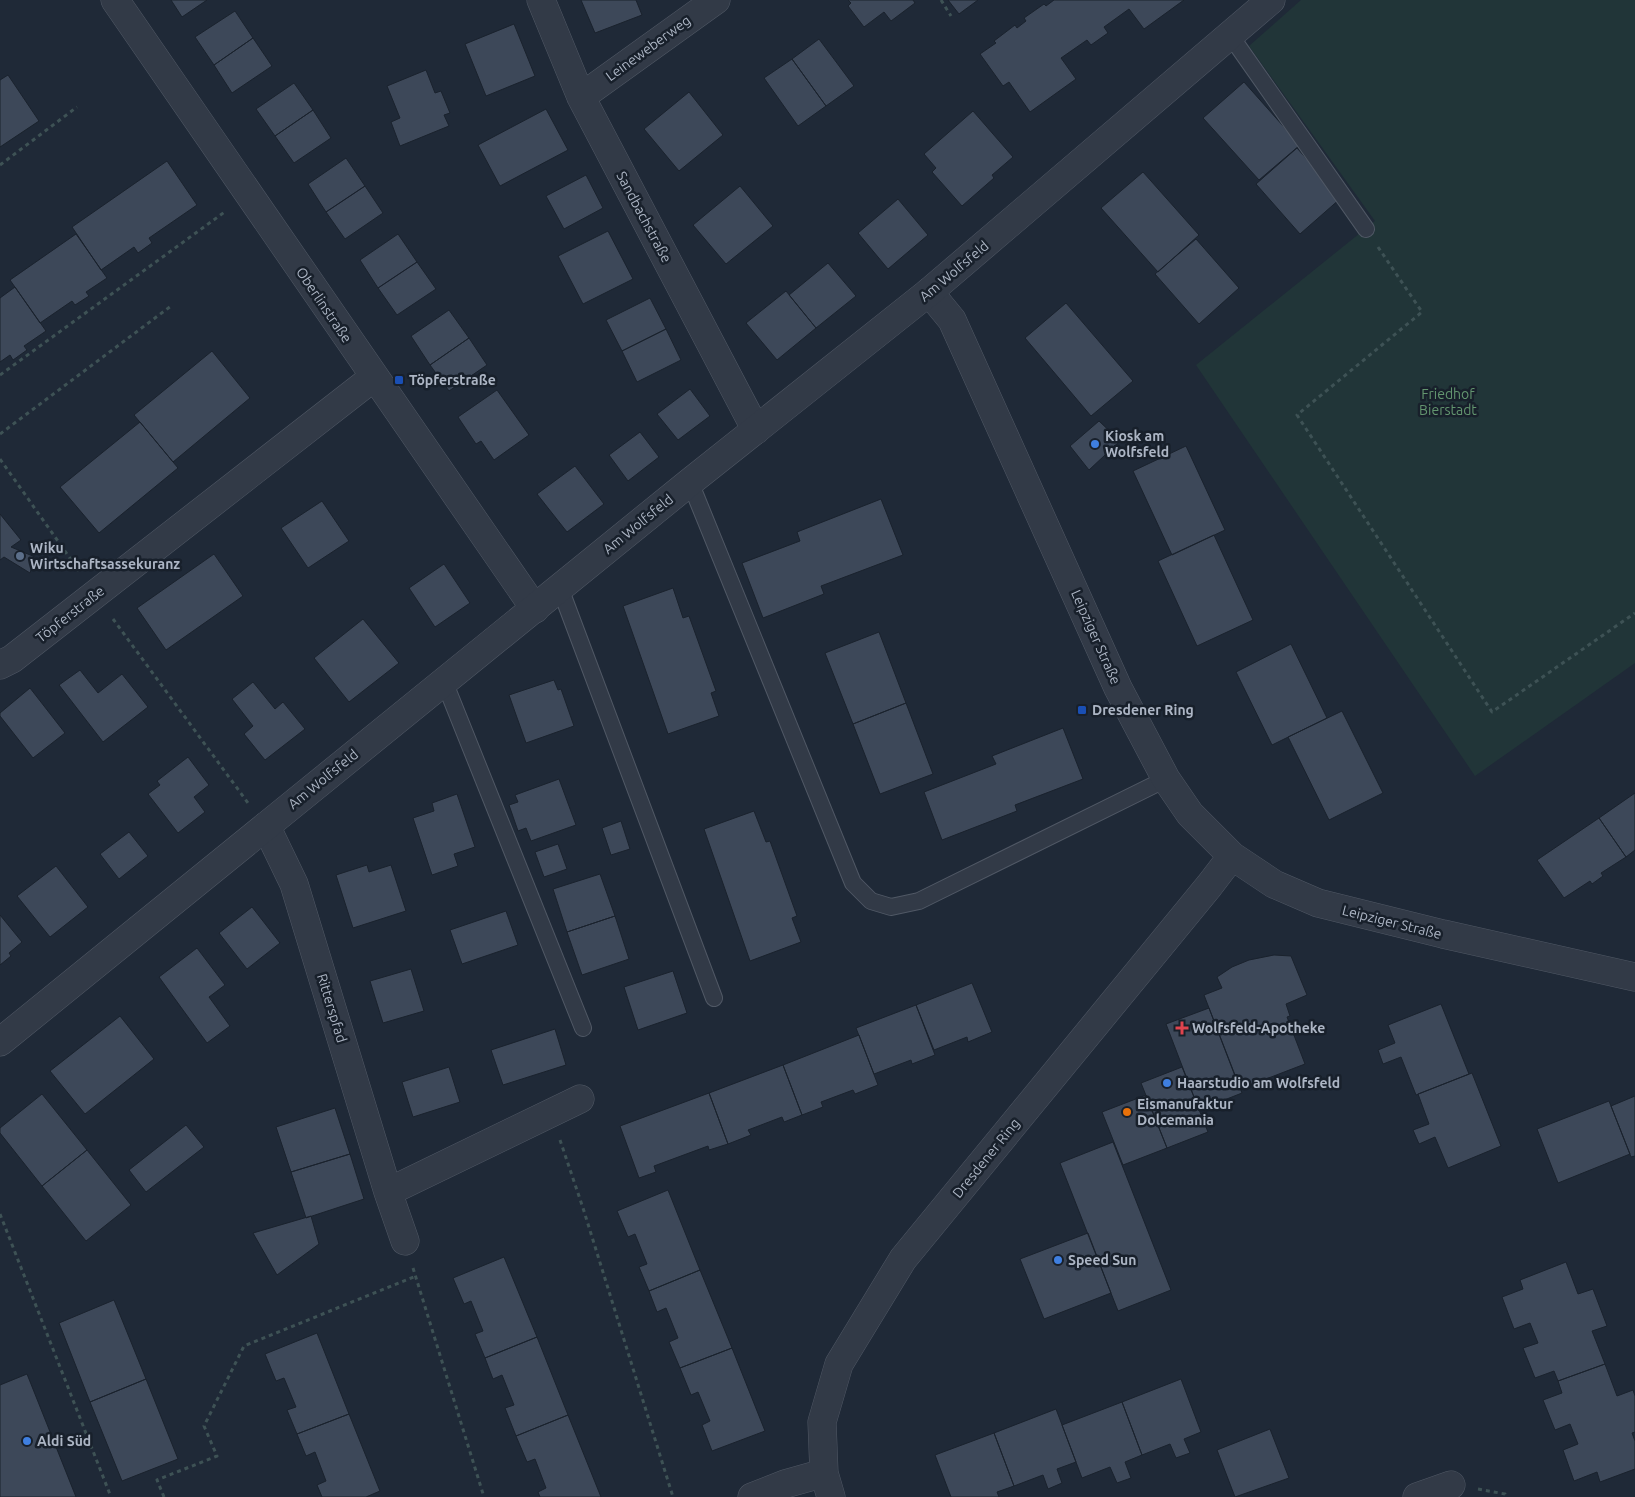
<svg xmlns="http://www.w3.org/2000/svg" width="1635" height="1497" viewBox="0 0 1635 1497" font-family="Ubuntu,sans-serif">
	<rect width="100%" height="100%" fill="#1f2937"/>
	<path fill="#213538" d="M1301 0H1635V663L1475 776 1196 365 1375 221 1249 46Z"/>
	<path fill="#3d4859" stroke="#1a222d" d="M171 0H207L182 17Z
		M581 0H636L642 15 595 33Z
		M848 0H913L915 3 891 21 884 12 864 27 848 6 851 3Z
		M948 0H978L959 14Z
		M1054 0H1184L1144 29 1129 9 1104 27 1108 33 1091 45 1087 40 1061 58 1076 79 1030 112 1009 82 1003 86 980 54 996 43 994 41 1015 25 1017 28 1026 21 1024 18 1044 4 1046 6Z
		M235 11 253 38 214 65 195 37Z
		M514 24 535 76 486 96 465 44Z
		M253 38 272 66 232 93 214 65Z
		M819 39 854 86 826 106 792 59Z
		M792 59 826 106 798 126 764 78Z
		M426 70 435 93 441 91 450 113 444 115 449 126 400 146 391 122 400 118 387 86Z
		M8 75 39 121 0 147V80Z
		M1244 82 1300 145 1259 180 1203 118Z
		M294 83 313 110 275 136 256 109Z
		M689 92 723 135 679 171 644 129Z
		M546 109 568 150 500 186 478 145Z
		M313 110 331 138 294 163 275 136Z
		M973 111 1013 157 992 175 994 178 962 206 932 172 936 168 924 154Z
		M1297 148 1341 198 1300 234 1256 184Z
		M346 158 365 186 326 212 308 184Z
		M167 161 197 205 149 238 152 243 138 253 134 247 101 270 72 227Z
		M1143 172 1199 235 1158 272 1101 208Z
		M586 175 603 208 564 229 546 196Z
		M365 186 383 213 345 239 326 212Z
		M740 186 773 226 726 264 693 225Z
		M898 199 928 235 888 269 858 233Z
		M608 231 633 279 583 304 558 256Z
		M76 234 107 278 86 292 89 296 75 305 72 301 40 323 10 280Z
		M398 234 417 262 378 288 360 260Z
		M1196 239 1239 288 1199 324 1155 274Z
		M417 262 436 289 397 315 378 288Z
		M828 263 856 296 816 328 789 295Z
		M15 287 46 331 24 346 27 350 13 360 10 355 0 362V298Z
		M786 291 816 328 777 360 746 323Z
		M650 298 666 329 622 351 606 320Z
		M1066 303 1133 381 1091 416 1025 338Z
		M449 310 469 338 430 365 411 336Z
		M666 329 681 360 637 382 622 351Z
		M469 338 487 365 449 391 430 365Z
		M212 351 250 398 173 462 134 415Z
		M690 389 710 416 678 440 657 414Z
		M497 390 529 435 494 460 481 441 476 444 458 417Z
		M1099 421 1120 441 1089 470 1070 446Z
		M140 422 178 468 99 533 60 487Z
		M640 432 659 457 628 481 609 455Z
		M1186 446 1225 530 1172 555 1133 471Z
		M575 466 604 504 567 532 537 494Z
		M881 499 903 555 821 586 824 594 763 618 742 563 800 541 797 532Z
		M322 501 349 541 308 568 281 528Z
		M0 514 21 540 11 547 35 557 30 573 4 557 0 560Z
		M1214 535 1253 620 1197 646 1158 561Z
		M214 554 243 596 166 650 137 608Z
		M444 564 470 603 435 627 409 588Z
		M673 588 683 618 689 616 716 691 711 693 719 716 668 734 623 606Z
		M363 619 399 663 349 702 314 658Z
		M879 632 906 703 853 724 825 653Z
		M1291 644 1327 718 1272 745 1236 672Z
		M80 670 98 693 122 674 148 707 103 742 59 685Z
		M554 680 558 690 561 689 574 726 526 743 509 695Z
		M253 682 275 709 283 702 305 729 265 760 244 734 253 726 232 699Z
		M30 688 65 733 33 758 0 716V713Z
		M906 703 933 774 880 794 853 724Z
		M1342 711 1383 793 1329 820 1288 737Z
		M1063 728 1083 779 1015 805 1017 811 942 840 924 792 996 764 992 756Z
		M188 757 209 785 194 797 205 812 178 833 148 794 160 785 157 781Z
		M559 779 576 825 531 841 526 828 518 831 509 805 518 802 515 795Z
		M1635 793V850L1626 857 1599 818Z
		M457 794 475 847 454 854 458 866 432 875 413 818 434 811 432 803Z
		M754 811 766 842 770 841 797 916 792 918 801 942 750 961 704 829Z
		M1599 818 1626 857 1601 873 1603 876 1592 884 1590 881 1564 898 1537 860Z
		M621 821 630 849 611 855 602 828Z
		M129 832 148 856 119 879 100 854Z
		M558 844 567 869 544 877 535 852Z
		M367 865 369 872 391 865 406 911 353 928 336 875Z
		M56 866 88 907 50 937 17 896Z
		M600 874 615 916 567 932 553 889Z
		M252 907 280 943 247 969 219 933Z
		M506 911 518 945 462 964 450 930Z
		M0 915 22 942 9 953 11 956 0 965Z
		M615 916 629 959 582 975 567 932Z
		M197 948 225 985 209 997 230 1026 207 1043 159 977Z
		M1274 955 1291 956 1307 995 1286 1004 1290 1016 1287 1017 1305 1064 1240 1089 1204 995 1222 988 1217 977 1232 967 1249 960Z
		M411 969 424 1011 383 1023 370 981Z
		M673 971 687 1013 638 1030 624 987Z
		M972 983 992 1032 968 1042 967 1037 934 1050 916 1005Z
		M1441 1004 1469 1074 1416 1095 1401 1057 1383 1064 1378 1050 1395 1043 1388 1025Z
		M916 1005 935 1055 912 1064 911 1060 874 1074 856 1028Z
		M1209 1008 1242 1093 1199 1110 1166 1024Z
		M120 1016 154 1059 85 1114 50 1071Z
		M555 1029 566 1065 503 1085 491 1050Z
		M859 1035 878 1085 855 1094 853 1090 821 1102 823 1107 802 1115 783 1065Z
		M783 1065 802 1115 784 1122 782 1117 748 1130 751 1135 728 1144 709 1093Z
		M449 1067 460 1102 413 1117 402 1082Z
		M1182 1067 1208 1132 1167 1148 1141 1083Z
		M1472 1073 1501 1146 1448 1168 1435 1137 1419 1144 1413 1130 1429 1124 1418 1094Z
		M709 1093 728 1144 709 1150 708 1146 654 1166 656 1172 639 1178 620 1126Z
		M42 1094 87 1150 42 1186 0 1133V1128Z
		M1146 1095 1167 1148 1123 1165 1102 1112Z
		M1635 1096V1156L1631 1157 1611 1106Z
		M1609 1101 1630 1154 1558 1183 1537 1129Z
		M335 1108 350 1154 291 1172 276 1127Z
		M186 1125 204 1147 146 1192 129 1170Z
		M1113 1142 1171 1290 1118 1311 1060 1163Z
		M87 1150 131 1205 86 1241 42 1186Z
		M350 1154 364 1199 306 1218 291 1172Z
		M668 1190 700 1270 649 1291 639 1267 647 1264 635 1234 628 1237 617 1211Z
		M311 1216 319 1244 277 1275 253 1233Z
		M1088 1233 1111 1293 1044 1319 1020 1259Z
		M504 1257 537 1337 485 1358 475 1334 483 1331 471 1301 464 1304 453 1278Z
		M1566 1262 1578 1294 1593 1289 1607 1326 1592 1331 1605 1364 1558 1381 1554 1371 1535 1378 1523 1348 1538 1343 1530 1323 1514 1329 1502 1297 1523 1289 1520 1280Z
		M700 1270 732 1348 680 1368 669 1342 678 1338 666 1308 657 1312 649 1291Z
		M114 1300 146 1379 90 1402 59 1323Z
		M317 1333 349 1414 297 1434 287 1410 296 1407 284 1378 276 1381 265 1354Z
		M537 1337 568 1415 516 1436 505 1408 514 1405 502 1375 493 1379 485 1358Z
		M732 1348 765 1431 712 1451 702 1425 710 1421 698 1392 691 1395 680 1368Z
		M1605 1364 1617 1396 1633 1390 1635 1396V1432L1632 1433 1635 1441V1469L1600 1482 1597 1472 1574 1481 1563 1450 1578 1444 1570 1424 1555 1430 1543 1400 1562 1393 1558 1381Z
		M27 1374 76 1497H0V1385Z
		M146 1379 178 1459 122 1481 90 1402Z
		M1181 1379 1201 1432 1184 1439 1190 1453 1176 1458 1170 1444 1142 1455 1122 1402Z
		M1122 1402 1142 1455 1125 1462 1131 1478 1117 1483 1110 1467 1082 1478 1062 1425Z
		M1056 1409 1076 1462 1057 1469 1062 1483 1048 1489 1043 1475 1014 1486 994 1433Z
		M349 1414 380 1491 366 1497H322L317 1485 326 1481 315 1452 306 1456 297 1434Z
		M568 1415 601 1497H540L538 1492 546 1488 535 1459 527 1462 516 1436Z
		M1270 1429 1289 1478 1235 1497 1217 1450Z
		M994 1433 1014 1486 997 1492 999 1497H951L935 1455Z"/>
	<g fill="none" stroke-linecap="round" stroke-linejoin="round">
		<g stroke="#505865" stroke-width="18">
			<path id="service" d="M1230 35 1366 229
				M690 482 853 883 871 901 891 907 919 901 1166 779
				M560 588 714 998
				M444 681 583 1028"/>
		</g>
		<g stroke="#505865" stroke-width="29">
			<path id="minor" d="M115 0 535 609
				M541 0 581 97 756 430
				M581 97 716 0
				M929 292 952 320 1118 688 1166 779 1190 814 1232 856 1274 884 1318 903 1443 934 1635 977
				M0 665 12 659 374 377
				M266 826 294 884 388 1192 405 1241
				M388 1192 580 1099
				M752 1497 785 1484 824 1473
				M831 1497 824 1473 822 1422 839 1364 903 1259 1209 886 1232 856
				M1417 1497 1451 1485"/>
		</g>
		<g stroke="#505865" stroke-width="29">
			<path id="tertiary" d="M0 1042 690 482 929 292 1271 0"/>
		</g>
		<path stroke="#3e5255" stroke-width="3" stroke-dasharray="4 4" stroke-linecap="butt" d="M941 0 951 16
			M0 165 77 107
			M1378 247 1422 312 1297 415 1492 712 1635 613
			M0 375 226 211
			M0 434 171 306
			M0 459 79 571
			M113 619 248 803
			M560 1140 583 1208 673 1497
			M0 1214 111 1497
			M413 1268 484 1497
			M1478 1489 1505 1494 1506 1497
			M164 1497 157 1480 217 1456 204 1426 244 1346 416 1276"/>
		<use href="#service" stroke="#323a47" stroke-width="16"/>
		<use href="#minor" stroke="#323a47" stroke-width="28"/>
		<use href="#tertiary" stroke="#323a47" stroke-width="28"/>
	</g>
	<g fill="#1a4fb4" stroke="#18202b" stroke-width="2">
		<rect x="394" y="375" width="10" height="10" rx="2.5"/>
		<rect x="1077" y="705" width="10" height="10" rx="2.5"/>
	</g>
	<g fill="#3f7fe0" stroke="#18202b" stroke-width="2">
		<circle cx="1095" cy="444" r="5"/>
		<circle cx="1167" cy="1083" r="5"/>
		<circle cx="1058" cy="1260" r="5"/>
		<circle cx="27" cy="1441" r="5"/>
	</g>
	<circle fill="#5c6f8a" stroke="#18202b" stroke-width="2" cx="20" cy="556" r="5"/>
	<path fill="#e0444e" stroke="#18202b" stroke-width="2" d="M1179.5 1020.5h5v5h5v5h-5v5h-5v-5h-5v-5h5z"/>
	<circle fill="#e8710a" stroke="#18202b" stroke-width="2" cx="1127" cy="1112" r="5"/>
	<g text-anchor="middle" stroke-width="5" stroke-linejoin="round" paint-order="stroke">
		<g font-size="14" fill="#acb5c4" stroke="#18202b">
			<text transform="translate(648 48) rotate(-36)" y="5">Leineweberweg</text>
			<text transform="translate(644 217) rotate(62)" y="5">Sandbachstraße</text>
			<text transform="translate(954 271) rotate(-40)" y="5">Am Wolfsfeld</text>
			<text transform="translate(324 305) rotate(56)" y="5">Oberlinstraße</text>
			<text transform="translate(638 524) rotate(-39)" y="5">Am Wolfsfeld</text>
			<text transform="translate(70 614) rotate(-38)" y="5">Töpferstraße</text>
			<text transform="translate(1096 637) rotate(66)" y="5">Leipziger Straße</text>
			<text transform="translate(323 779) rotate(-39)" y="5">Am Wolfsfeld</text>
			<text transform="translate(1392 922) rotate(14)" y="5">Leipziger Straße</text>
			<text transform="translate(332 1008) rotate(73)" y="5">Ritterspfad</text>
			<text transform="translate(986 1158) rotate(-51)" y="5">Dresdener Ring</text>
		</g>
		<g font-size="14" font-weight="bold" fill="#acb5c4" stroke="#18202b" text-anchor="start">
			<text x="409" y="385">Töpferstraße</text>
			<text x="1105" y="441">Kiosk am<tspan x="1105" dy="16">Wolfsfeld</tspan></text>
			<text x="30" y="553">Wiku<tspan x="30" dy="16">Wirtschaftsassekuranz</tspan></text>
			<text x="1092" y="715">Dresdener Ring</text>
			<text x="1192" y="1033">Wolfsfeld-Apotheke</text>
			<text x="1177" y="1088">Haarstudio am Wolfsfeld</text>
			<text x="1137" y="1109">Eismanufaktur<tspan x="1137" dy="16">Dolcemania</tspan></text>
			<text x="1068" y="1265">Speed Sun</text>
			<text x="37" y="1446">Aldi Süd</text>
		</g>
		<g font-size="14" fill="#63956f" stroke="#18202b">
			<text x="1448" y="399">Friedhof<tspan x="1448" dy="16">Bierstadt</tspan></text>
		</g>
	</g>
</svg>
